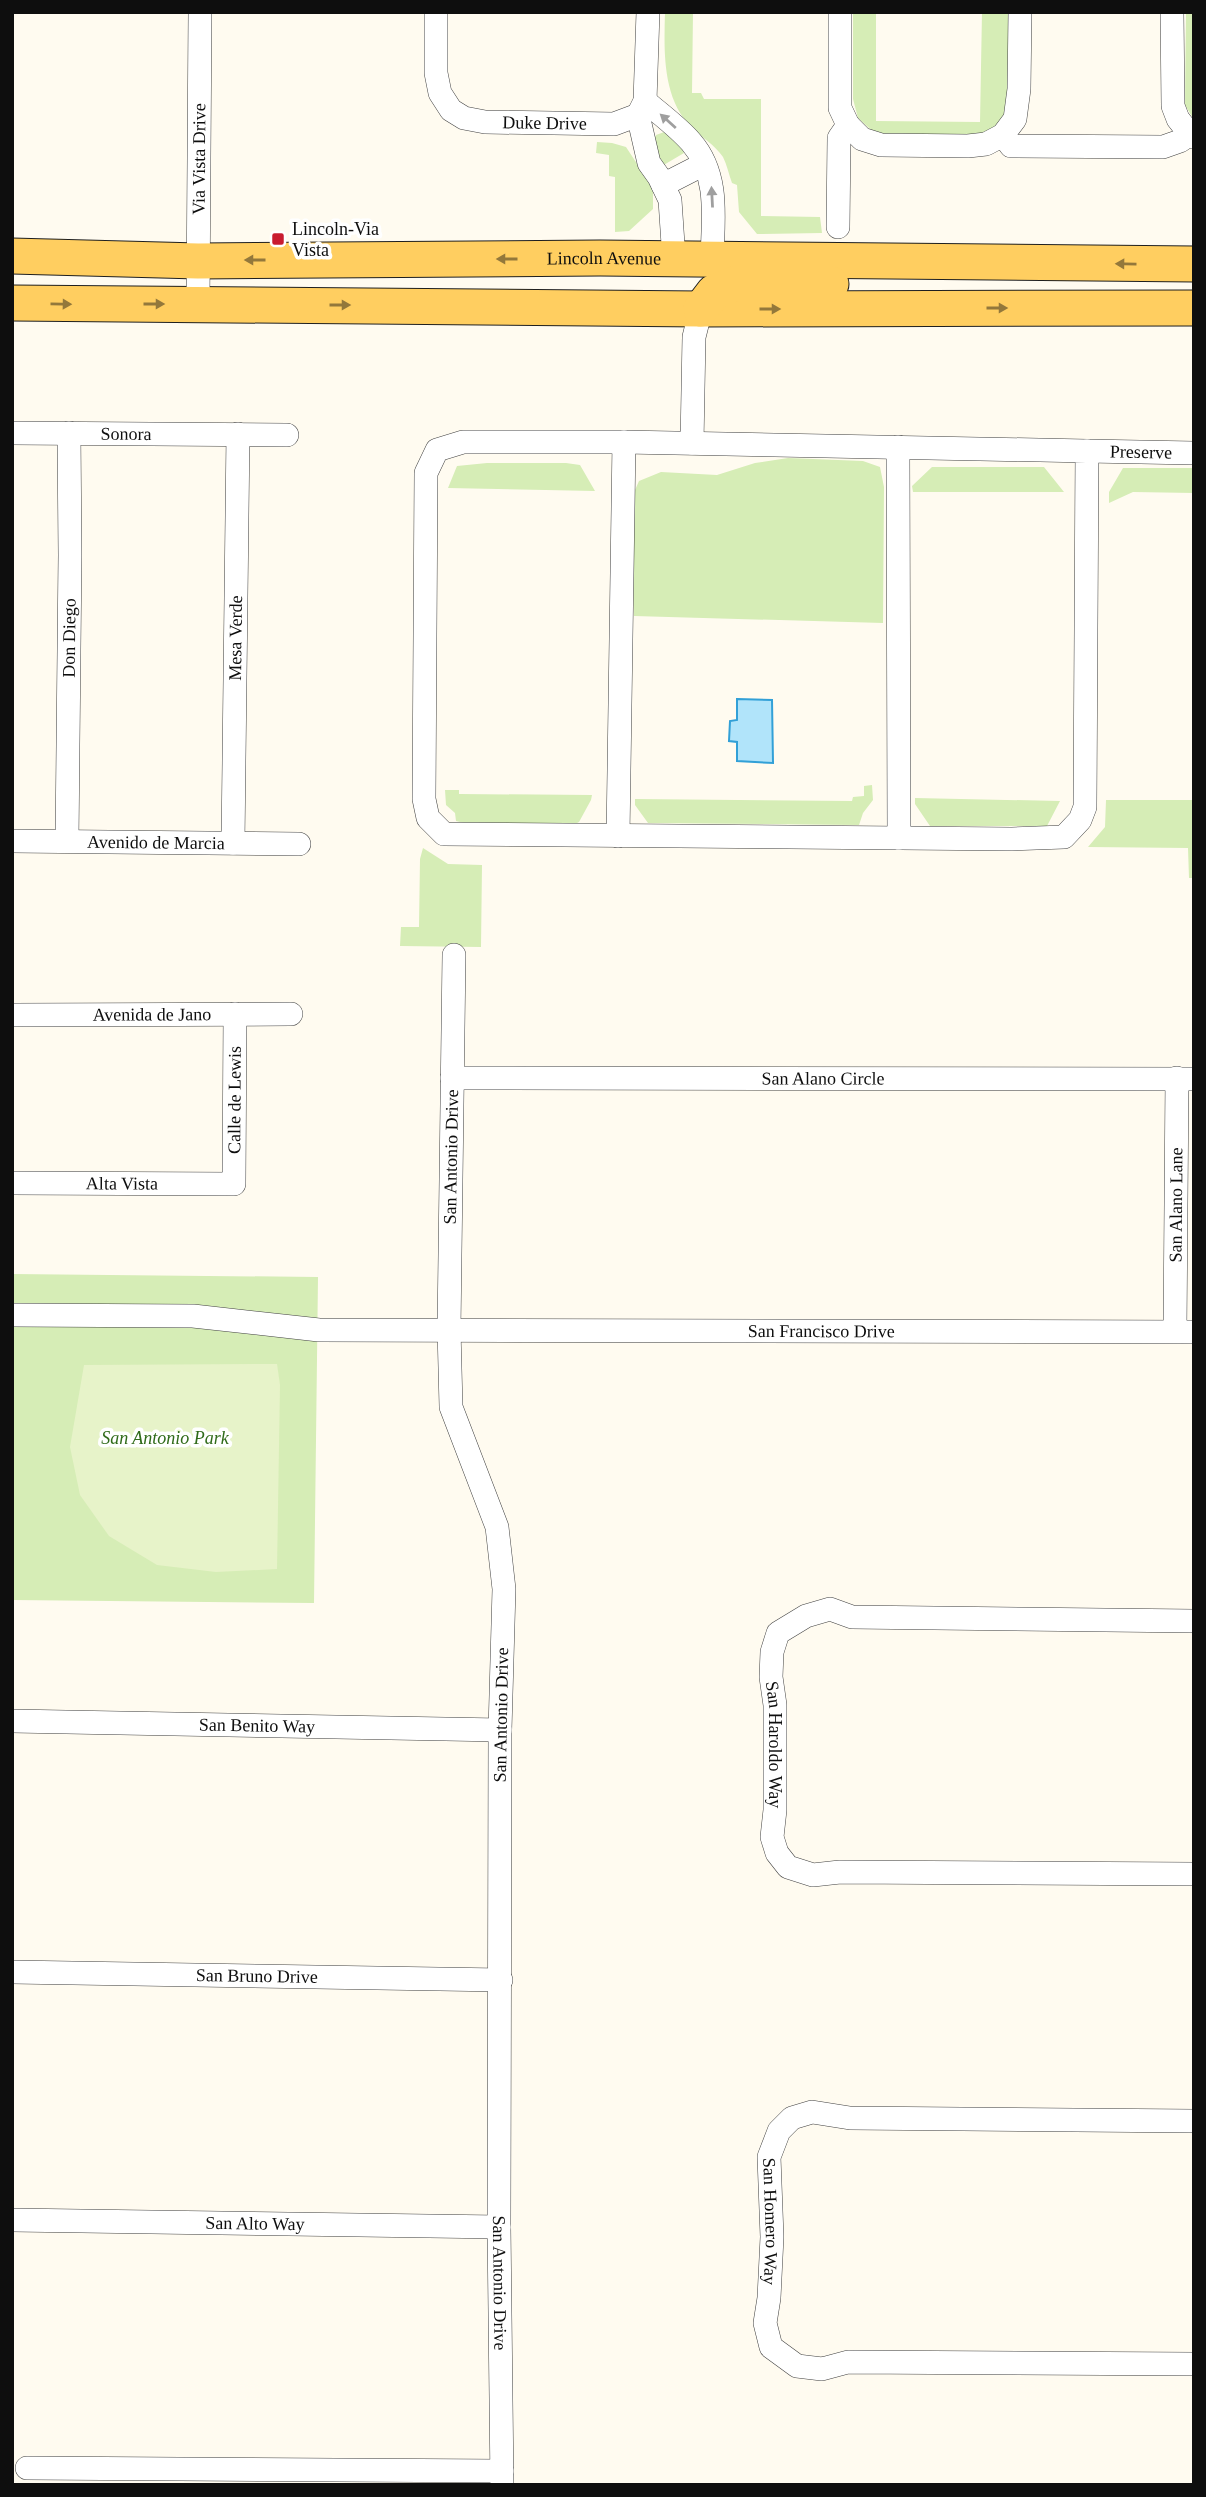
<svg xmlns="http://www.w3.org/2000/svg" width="1206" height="2497" viewBox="0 0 1206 2497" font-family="Georgia,serif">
	<rect width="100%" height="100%" fill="#fffbf0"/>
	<path fill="#d6edb6" d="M665 12H693L692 93H701L704 99H761V216L820 217 822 233 757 234 739 212 737 185 732 183C729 175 727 165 723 157 715 145 701 137 691 127 662 97 664 51 665 12Z
		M853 12H876V121L980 122 982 12H1010L1009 99 1005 117 993 130 976 137 878 136 858 118 853 99Z
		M1186 12H1194V120L1185 105Z
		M667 131 677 137 684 153 662 166 652 144 656 135Z
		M597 142 612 143 626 147 653 188V209L629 231 615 232V177L609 176V155L596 153Z
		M788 458 863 461 880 467 884 487 883 623 634 616 631 499 639 481 661 472 717 475 755 463Z
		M487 463H566L580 465 595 491 448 488 457 466Z
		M932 467H1044L1064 492H913L912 486Z
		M1123 468H1194V493L1133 492 1109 503V492Z
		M872 785 873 800 863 813 859 825 648 823 635 805V799L852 801 853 797 864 796V786Z
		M445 790H459V794L592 795 591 800 579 822 575 824 464 823 456 821 455 813 446 805Z
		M915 798 1060 801 1047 826H930L915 804Z
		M1106 800H1194V878H1189L1188 848 1088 847 1105 827Z
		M423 848 448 864 482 865 481 947 400 946 401 927H419L420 859Z
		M12 1274 318 1277 314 1603 12 1600Z"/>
	<path fill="#e7f3c9" d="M277 1364 280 1385 277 1569 216 1572 157 1565 109 1536 80 1495 70 1447 84 1365Z"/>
	<path fill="#b1e4fa" stroke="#32a0d7" stroke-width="2" d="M737 699 772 700 773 763 737 761V742L729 741 730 721 737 720Z"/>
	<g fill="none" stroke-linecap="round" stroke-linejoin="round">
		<g stroke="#414141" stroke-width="24">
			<g id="minor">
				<path id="s1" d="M436 12V73L440 93 451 110 464 118 485 122 614 124 638 115"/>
				<path d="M648 12 645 101 638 115 649 163 659 177 670 200 674 259"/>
				<path d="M1172 12 1173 106 1178 119 1190 134"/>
				<path d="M645 101C660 114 678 127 691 142 720 175 713 219 712 259"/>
				<path d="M848 125 862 139 881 145 968 146 986 144 1003 135 1011 146 1163 147 1180 141 1190 134 1194 137"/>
				<path d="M1003 135 1015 119 1019 89 1020 12"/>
				<path d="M663 185 704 164"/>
				<path d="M838 227 839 138 848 125 840 108V12"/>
				<path id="s2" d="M198 304 200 12"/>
				<path id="s3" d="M12 433 287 435"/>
				<path d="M463 442H624L1087 451 1085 807 1080 820 1064 837 1012 839 444 834 428 818 424 799 426 473 437 450Z"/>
				<path d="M692 443 694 337 701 309"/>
				<path d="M898 447 899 838"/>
				<path id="s4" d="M1087 451 1194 453"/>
				<path d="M618 836 624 442"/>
				<path id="s5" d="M12 841 299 844"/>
				<path id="s6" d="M67 841 70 555 69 433"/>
				<path id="s7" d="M233 843 238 434"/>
				<path id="s8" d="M454 955 449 1329 451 1407 497 1527 504 1589 500 1730 499 2227 502 2485"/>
				<path id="s9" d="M12 1015 291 1014"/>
				<path id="s10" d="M452 1078 1194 1079"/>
				<path id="s11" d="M12 1183 234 1184 235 1014"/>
				<path id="s12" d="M12 1315 193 1316 319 1330 1194 1332"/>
				<path id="s13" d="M1175 1331 1177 1078"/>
				<path id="s14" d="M1194 1621 852 1617 830 1609 806 1616 778 1633 772 1652 771 1677 775 1705V1810L772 1837 777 1853 788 1867 813 1875 840 1872 1194 1874"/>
				<path id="s15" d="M12 1721 500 1730"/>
				<path id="s16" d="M12 1972 501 1980"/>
				<path id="s17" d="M1194 2121 850 2118 812 2112 792 2118 779 2131 769 2157 772 2237 769 2298 765 2323 771 2347 797 2366 822 2369 848 2362 1194 2364"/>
				<path id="s18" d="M12 2220 499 2227"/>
				<path d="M27 2468 502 2471"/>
			</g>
		</g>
		<g stroke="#1f1f1f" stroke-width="37">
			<g id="primary">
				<path id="s19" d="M12 256 198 261 600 258 1194 264"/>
				<path d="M12 303 701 309 1194 308"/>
				<path d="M701 309 714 292 734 284H831"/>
			</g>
		</g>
		<use href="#minor" stroke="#fff" stroke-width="23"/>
		<use href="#primary" stroke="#ffce60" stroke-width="35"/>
	</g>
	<defs><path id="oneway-solid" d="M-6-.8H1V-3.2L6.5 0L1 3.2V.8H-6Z" transform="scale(1.75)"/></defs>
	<g fill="#9f9f9f">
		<use href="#oneway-solid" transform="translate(668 121) rotate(-138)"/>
		<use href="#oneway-solid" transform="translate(712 197) rotate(-93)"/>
	</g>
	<g fill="#93783b">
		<use href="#oneway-solid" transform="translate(507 259) rotate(180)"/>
		<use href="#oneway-solid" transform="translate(255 260) rotate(180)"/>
		<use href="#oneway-solid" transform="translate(1126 264) rotate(-179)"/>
		<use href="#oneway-solid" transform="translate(61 304) rotate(1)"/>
		<use href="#oneway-solid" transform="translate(154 304)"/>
		<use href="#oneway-solid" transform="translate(340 305)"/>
		<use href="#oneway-solid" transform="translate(997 308)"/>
		<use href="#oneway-solid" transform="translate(770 309)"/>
	</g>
	<rect fill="#c91c30" stroke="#fff" stroke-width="2.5" x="271" y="232" width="14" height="14" rx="3.5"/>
	<g text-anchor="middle" stroke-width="7" stroke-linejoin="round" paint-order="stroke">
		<g font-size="18" fill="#0e0e0e" stroke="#fff">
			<text dy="6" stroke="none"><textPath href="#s1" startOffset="198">Duke Drive</textPath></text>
			<text dy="6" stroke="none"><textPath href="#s2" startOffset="145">Via Vista Drive</textPath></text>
			<text dy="6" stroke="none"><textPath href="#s19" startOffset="592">Lincoln Avenue</textPath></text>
			<text dy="6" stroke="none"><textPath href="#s3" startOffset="114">Sonora</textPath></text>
			<text dy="6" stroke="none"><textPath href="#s4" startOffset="54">Preserve</textPath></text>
			<text dy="6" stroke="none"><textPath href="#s6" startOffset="203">Don Diego</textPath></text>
			<text dy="6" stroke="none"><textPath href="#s7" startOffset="205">Mesa Verde</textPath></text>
			<text dy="6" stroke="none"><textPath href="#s5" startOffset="144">Avenido de Marcia</textPath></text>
			<text dy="6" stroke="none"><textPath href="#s9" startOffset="140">Avenida de Jano</textPath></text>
			<text dy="6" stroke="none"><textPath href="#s10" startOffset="371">San Alano Circle</textPath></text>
			<text dy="6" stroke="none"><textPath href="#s11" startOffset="306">Calle de Lewis</textPath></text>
			<text transform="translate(451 1157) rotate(-89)" y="6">San Antonio Drive</text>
			<text dy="6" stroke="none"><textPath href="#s11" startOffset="110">Alta Vista</textPath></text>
			<text dy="6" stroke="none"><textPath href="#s13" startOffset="126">San Alano Lane</textPath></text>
			<text dy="6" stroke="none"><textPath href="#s12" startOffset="810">San Francisco Drive</textPath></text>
			<text transform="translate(501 1715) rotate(-89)" y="6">San Antonio Drive</text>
			<text dy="6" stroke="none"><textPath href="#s15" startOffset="245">San Benito Way</textPath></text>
			<text dy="6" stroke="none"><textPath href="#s14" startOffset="536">San Haroldo Way</textPath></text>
			<text dy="6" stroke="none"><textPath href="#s16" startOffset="245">San Bruno Drive</textPath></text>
			<text dy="6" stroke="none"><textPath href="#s17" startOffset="514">San Homero Way</textPath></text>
			<text dy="6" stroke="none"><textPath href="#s18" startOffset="243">San Alto Way</textPath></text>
			<text dy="6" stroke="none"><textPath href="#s8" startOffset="1337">San Antonio Drive</textPath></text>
		</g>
		<g font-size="18" fill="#0e0e0e" stroke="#fff" text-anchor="start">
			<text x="292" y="235">Lincoln-Via<tspan x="292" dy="21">Vista</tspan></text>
		</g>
		<g font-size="18" font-style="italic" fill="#306b1a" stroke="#fff">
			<text x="165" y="1444">San Antonio Park</text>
		</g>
	</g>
	<rect width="1206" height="2497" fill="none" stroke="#0e0e0e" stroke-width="28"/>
</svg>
